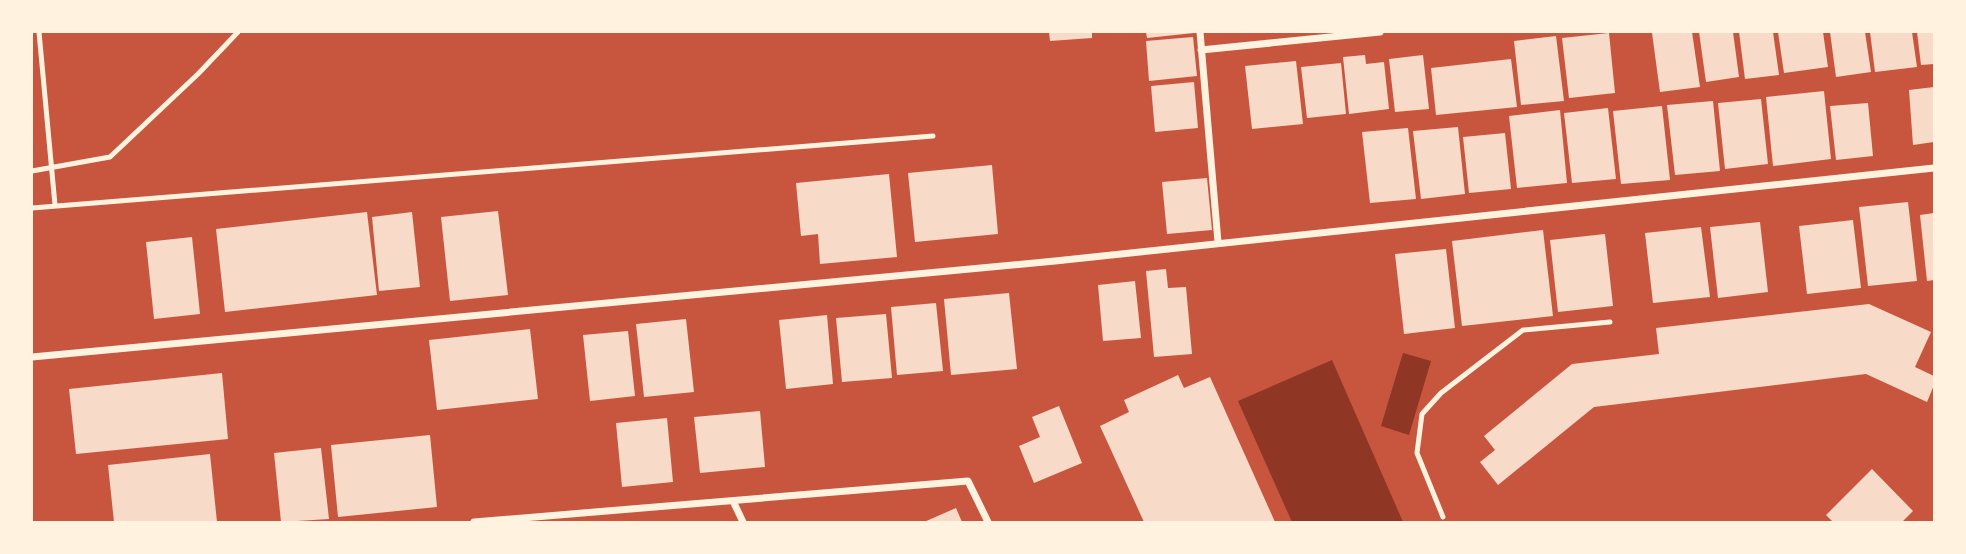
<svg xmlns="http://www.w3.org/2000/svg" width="1966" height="554" viewBox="0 0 1966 554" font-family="'IBM Plex Sans',sans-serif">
	<rect width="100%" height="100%" fill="#c8553d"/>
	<path fill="#8f3625" d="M1403 353 1431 361 1409 435 1381 426Z
		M1332 360 1403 522H1292L1238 401Z"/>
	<path fill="#f7dbc8" d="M1049 32H1092V38L1050 41Z
		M1146 32H1194V33L1147 38Z
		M1692 32 1700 87 1660 92 1652 33Z
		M1699 32H1733L1739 77 1706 82Z
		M1739 32H1773L1779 75 1745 79Z
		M1778 32H1823L1828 67 1784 73Z
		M1830 32H1865L1871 72 1836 77Z
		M1870 32H1912L1917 67 1875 72Z
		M1917 32H1934V64L1921 65Z
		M1609 33 1615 93 1569 98 1562 38Z
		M1556 36 1564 101 1521 105 1514 41Z
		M1193 37 1197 76 1149 81 1146 41Z
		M1365 55 1366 64 1384 62 1389 109 1349 114 1343 57Z
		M1423 55 1429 109 1395 112 1389 59Z
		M1511 59 1517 107 1436 115 1431 68Z
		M1296 61 1303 124 1252 129 1245 66Z
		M1341 63 1346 114 1307 118 1301 67Z
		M1194 82 1198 128 1155 132 1151 86Z
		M1934 87V142L1913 145 1909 90Z
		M1824 91 1831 159 1773 166 1766 97Z
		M1761 99 1768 164 1725 169 1718 103Z
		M1713 101 1720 171 1675 175 1667 105Z
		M1868 103 1873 156 1836 160 1830 106Z
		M1662 106 1670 180 1621 184 1613 111Z
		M1608 108 1616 179 1572 183 1564 113Z
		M1560 110 1567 183 1517 188 1509 116Z
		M1458 127 1465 194 1421 199 1413 131Z
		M1408 128 1416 199 1370 203 1362 132Z
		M1505 133 1511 189 1469 193 1463 137Z
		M992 165 998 234 915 242 908 173Z
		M889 174 897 257 820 264 818 234 801 236 796 183Z
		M1207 178 1212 230 1167 234 1162 182Z
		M1908 202 1917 281 1868 286 1859 207Z
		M498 211 508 295 450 301 441 217Z
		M367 212 377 295 225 312 216 229Z
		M412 212 420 287 379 291 372 217Z
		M1934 213V280L1927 281 1920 215Z
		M1853 220 1861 288 1807 294 1799 226Z
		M1760 222 1768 292 1718 298 1710 227Z
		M1701 227 1710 297 1653 303 1645 233Z
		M1543 230 1553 316 1462 326 1452 241Z
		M1605 234 1613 306 1558 312 1550 240Z
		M192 237 200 314 154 319 146 242Z
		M1446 249 1455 328 1404 334 1395 254Z
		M1166 269 1168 288 1186 287 1192 354 1154 357 1146 271Z
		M1135 281 1141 338 1103 341 1098 285Z
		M1009 293 1017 369 951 375 944 299Z
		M936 303 943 371 897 375 891 307Z
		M1869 304 1931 332 1915 367 1934 376V385L1927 402 1866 374 1594 407 1498 485 1480 462 1495 450 1484 436 1572 364 1659 354 1656 328Z
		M886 314 892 378 842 382 836 318Z
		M827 315 833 384 786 389 779 320Z
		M686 319 694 392 644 397 636 324Z
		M530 329 538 399 437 410 429 340Z
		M628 331 635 396 590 401 583 335Z
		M222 373 228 439 76 454 69 389Z
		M1178 375 1184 388 1210 377 1275 522H1144L1100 426 1129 412 1124 400Z
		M1059 406 1082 463 1034 483 1019 446 1040 437 1032 417Z
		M760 411 765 467 700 473 694 417Z
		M667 418 673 482 622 487 616 423Z
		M430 435 437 507 338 517 331 445Z
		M321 448 329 519 281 522 274 453Z
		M210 454 217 522H114L108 465Z
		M1872 469 1913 511 1902 522H1833L1826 515Z
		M956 508 962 522H924Z"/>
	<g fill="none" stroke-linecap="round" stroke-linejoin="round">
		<path stroke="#fff3e0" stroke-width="5" d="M39 32 55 205
			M32 171 110 157 198 74 238 32
			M32 208 933 136
			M1443 517 1417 453 1422 414 1441 393 1523 330 1610 322"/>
		<path stroke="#fff3e0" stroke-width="7" d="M1200 32 1218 242
			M1201 50 1380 32
			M32 357 1055 261 1934 168
			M733 501 743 522
			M474 522 968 481 988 522"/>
	</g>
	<rect width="1966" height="554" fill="none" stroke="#fff3e0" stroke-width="66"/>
</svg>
